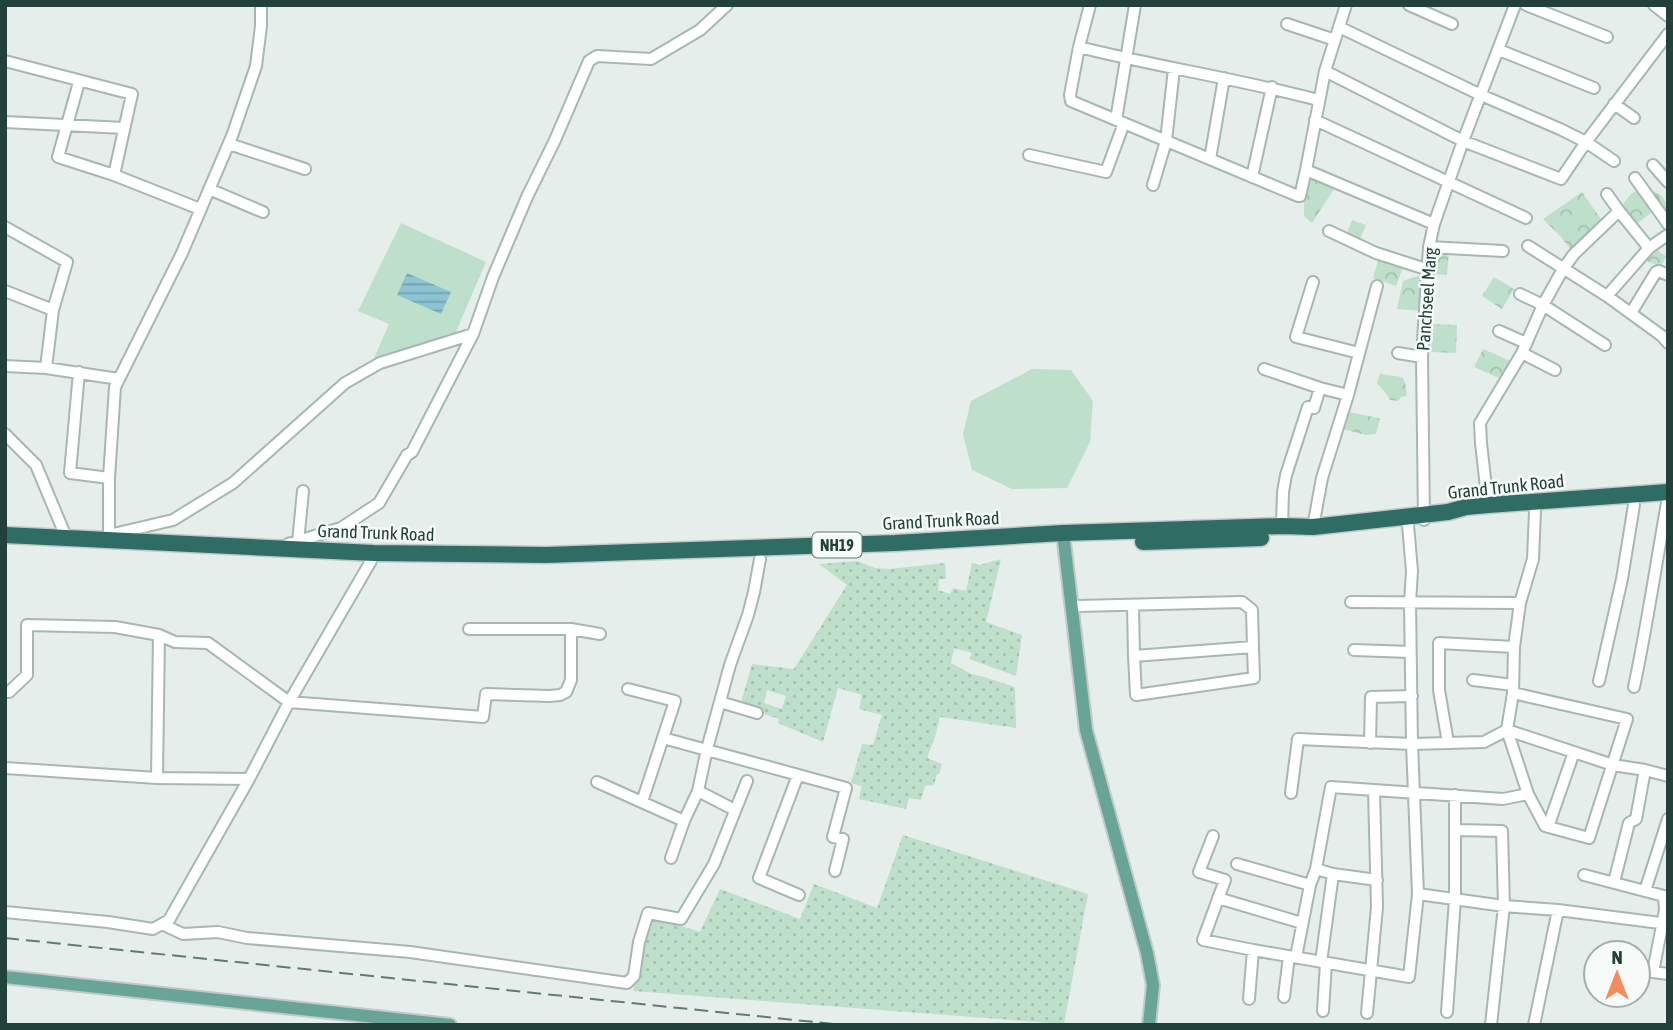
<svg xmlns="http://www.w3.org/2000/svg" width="1673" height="1030" viewBox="0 0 1673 1030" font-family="'Asap Condensed',sans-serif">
	<defs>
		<pattern id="grass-dots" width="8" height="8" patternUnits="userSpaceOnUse" patternTransform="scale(1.75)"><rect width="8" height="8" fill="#bedfc9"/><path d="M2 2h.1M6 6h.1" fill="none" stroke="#a3c1ae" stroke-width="1.8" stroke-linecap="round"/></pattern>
		<pattern id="park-crowns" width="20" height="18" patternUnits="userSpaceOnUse" patternTransform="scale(1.75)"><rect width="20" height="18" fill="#bedfc9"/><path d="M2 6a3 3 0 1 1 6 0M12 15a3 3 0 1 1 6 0" fill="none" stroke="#a3c1ae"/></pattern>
		<pattern id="water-rules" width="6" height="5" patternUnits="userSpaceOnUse" patternTransform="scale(1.75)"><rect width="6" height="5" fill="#8dc4d3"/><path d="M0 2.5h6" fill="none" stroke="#73a1ac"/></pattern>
	</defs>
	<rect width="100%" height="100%" fill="#e5eeeb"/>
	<path fill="url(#grass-dots)" fill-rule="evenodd" d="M1001 559 986 622 1022 635 1016 676 969 659 972 653 954 648 951 663 971 674 984 677 1015 687 1016 728 940 717 935 737 933 738 934 740 927 758 942 764 939 774H937L934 785 925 786 921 800 909 798 906 809 859 799 862 786 851 783 862 744 873 745 882 715 859 709 862 695 838 688 823 742 778 723 779 719 740 706 752 664 794 669 847 585 819 564 857 561 875 568 889 569 945 563 946 579H939L938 590 950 594 953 588 966 591 972 563 980 565ZM767 690 786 696 782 709 764 703Z
		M903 835 1088 894 1064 1024 633 991 648 915 700 932 720 889 800 919 814 884 877 908Z"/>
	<path fill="url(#park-crowns)" d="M1304 173 1334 189 1312 223 1304 216Z
		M1636 191 1645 195 1651 191C1668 195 1668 207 1668 222L1656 209 1635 225 1620 208 1631 194Z
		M1582 192 1603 222 1574 254 1561 237 1543 219Z
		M1352 220 1366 225 1358 244 1345 238Z
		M1433 250 1449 251 1447 275 1432 274Z
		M1656 250 1666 256 1661 267 1644 260Z
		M1383 259 1388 260 1387 264 1391 266 1393 261 1403 267 1396 286 1373 278 1378 261 1382 262Z
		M1420 275 1423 311 1397 309 1403 281Z
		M1494 277 1514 289 1502 309 1482 296Z
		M1432 324 1457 325 1456 353 1431 352Z
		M1483 349 1513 362 1504 380 1474 367Z
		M1380 374 1402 377 1405 382 1407 396 1401 397 1398 401 1390 400 1387 395 1377 383Z
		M1349 412 1378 418 1380 419 1376 434 1366 435 1343 429Z"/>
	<path fill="#bedfc9" d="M401 223 486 262 455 334 374 358 389 324 358 311Z
		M1032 369 1071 370 1093 401 1090 442 1067 488 1012 489 972 470 963 434 971 401Z"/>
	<path fill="url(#water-rules)" d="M407 273 451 292 441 314 397 295Z"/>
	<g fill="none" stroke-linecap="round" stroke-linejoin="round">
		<g stroke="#a7b7b3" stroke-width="14">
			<path id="minor" d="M1090 5 1079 47 1070 95 1071 101 1298 196H1300L1306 170
				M1346 5 1325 71 1306 170 1434 224
				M1409 5 1452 24
				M1526 5 1607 37
				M1654 5 1668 16
				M1287 24 1335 40
				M1339 27 1481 95 1560 129 1586 142 1614 161
				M1079 47C1158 67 1239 79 1318 100
				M1499 50 1594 88
				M5 61 132 94 114 175 200 209
				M1325 71 1463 141 1561 179 1586 142 1668 34
				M79 82 58 157 114 175
				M1614 104 1634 118
				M1116 120 1135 5
				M1315 120 1526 218
				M5 122 124 128
				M229 144 305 169
				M1029 155 1106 172 1124 123
				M1210 159 1224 78
				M1653 165 1668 182
				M1252 177 1272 87
				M1635 178 1668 224
				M1153 185 1166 141 1174 69
				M209 189 263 212
				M1607 194 1619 211 1649 248
				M5 227 67 262 53 310 46 368
				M1329 231 1376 253 1429 270
				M1528 246 1607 296 1662 336 1668 343
				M1429 247 1503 251
				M1313 282 1296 337 1359 353
				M5 291 53 310
				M1520 294 1543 305 1605 345
				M1607 296 1649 248 1666 236 1668 237
				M1631 313 1656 272 1659 271 1668 275
				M1499 331 1526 343
				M1398 353 1422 357
				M1522 353 1555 370
				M5 366 46 368 119 379
				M1264 369 1320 388 1348 395
				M79 372 70 473 109 478
				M5 434 36 465 66 537
				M1488 505 1481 443 1480 423 1522 353 1543 305 1563 269 1574 254 1619 211
				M1424 520 1422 357 1429 247 1434 224 1463 141 1515 5
				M1408 525 1412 571 1410 603 1412 744 1418 894 1504 906 1558 910 1668 924
				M1282 526 1283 492 1286 475 1308 407 1314 408 1320 388
				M1313 527 1322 478 1348 395 1377 286
				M109 535V478L115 387 182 253 232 136 256 66 261 26V5
				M106 537 109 535 173 520 233 483 345 383 380 363 473 334
				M298 542 303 491
				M288 544 341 528 379 503 407 455 412 452 473 334 493 277 527 197 555 140 589 61 597 56 651 59 700 30 727 5
				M1351 602 1520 603
				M1072 606H1077L1242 602 1252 610 1253 647 1134 656 1133 605
				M469 629H571L600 634
				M1354 650 1410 652
				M1134 656 1136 695 1254 678 1253 647
				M1473 680 1513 685
				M1599 681 1622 579 1634 505
				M1634 687C1647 626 1656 564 1667 503
				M628 689 675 701 642 802
				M5 692H9L27 675V625L115 627 159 635 175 642 208 643 289 702 483 717 486 694 549 696 560 695 566 692 571 680V629
				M1513 693 1627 719 1589 838 1545 826 1528 794 1507 730 1513 693 1514 647 1520 603 1533 559 1535 511
				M720 702 757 713
				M663 738 846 788 833 837 843 839 835 871
				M1370 743 1371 697 1412 696
				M1448 743 1439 690V643L1514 647
				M5 768 157 778 249 779
				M798 775 759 878 799 895
				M157 778 159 635
				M597 782 684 821
				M698 791 735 810
				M1291 793 1298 739 1412 744 1484 742 1507 730 1613 765 1645 770 1668 776
				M1548 827 1574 752
				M1456 830 1502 831 1504 906 1491 1025
				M1213 836 1199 872 1225 880 1203 940 1253 950 1409 977 1418 894
				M671 858 684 821 698 791 707 749 730 665 748 615 754 592 760 559
				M1237 864 1310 885
				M1316 869 1333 874 1377 880
				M1584 875 1664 896 1665 910 1653 972 1668 974
				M1614 882 1629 823 1636 819 1645 770
				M1645 891 1668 819
				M1218 898 1302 923
				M5 912 108 922 153 929 169 920 249 779 289 702 371 561
				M162 924 183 934 218 932 247 938 410 952 627 983 634 976 639 942 648 913 681 919 714 864 747 781
				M1296 957 1310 885 1316 869 1331 787 1503 799 1528 794
				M1321 962 1333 874
				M1284 997 1289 956
				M1249 999 1253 950
				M1323 1011 1326 963
				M1447 1012 1455 899V795
				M1367 1013 1377 907 1374 791
				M1534 1025 1558 910"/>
		</g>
		<g stroke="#c1cac8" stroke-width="16">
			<path id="major" d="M1063 533 1086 730 1147 953 1153 985 1149 1025
				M5 977 450 1025"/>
		</g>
		<g stroke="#c1cac8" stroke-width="19">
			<path id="highway" d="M5 535 374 553 546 555 895 543 1063 533 1282 526 1313 527 1448 512 1466 507 1488 505 1668 492
				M1143 542 1261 538"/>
		</g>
		<use href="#minor" stroke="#fff" stroke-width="10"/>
		<use href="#major" stroke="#69a498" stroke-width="12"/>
		<use href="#highway" stroke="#2f6d64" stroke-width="16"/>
		<path stroke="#5e7c76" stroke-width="2" stroke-dasharray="14 7" stroke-linecap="butt" d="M5 938 843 1025"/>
	</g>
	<g text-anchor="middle" stroke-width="5" stroke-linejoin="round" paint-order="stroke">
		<rect fill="#f6faf8" stroke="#627874" stroke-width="2" x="812.5" y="532.5" width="49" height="25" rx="5"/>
		<g font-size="16" font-weight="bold" fill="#23413b">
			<text x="837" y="551">NH19</text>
		</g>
		<g font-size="18" fill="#23413b" stroke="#f6faf8">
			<text transform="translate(1427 299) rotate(-86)" y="6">Panchseel Marg</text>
			<text transform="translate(1506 487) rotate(-6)" y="6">Grand Trunk Road</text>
			<text transform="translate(941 521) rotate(-3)" y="6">Grand Trunk Road</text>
			<text transform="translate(376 533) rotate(2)" y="6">Grand Trunk Road</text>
		</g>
	</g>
	<rect width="1673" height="1030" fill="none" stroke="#23413b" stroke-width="14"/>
	<g transform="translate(1617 974)"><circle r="33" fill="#f6faf8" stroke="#a2b0ac" stroke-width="2"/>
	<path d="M0-5L12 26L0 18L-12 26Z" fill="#f38c5e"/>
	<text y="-10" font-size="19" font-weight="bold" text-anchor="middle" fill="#23413b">N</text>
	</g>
</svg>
